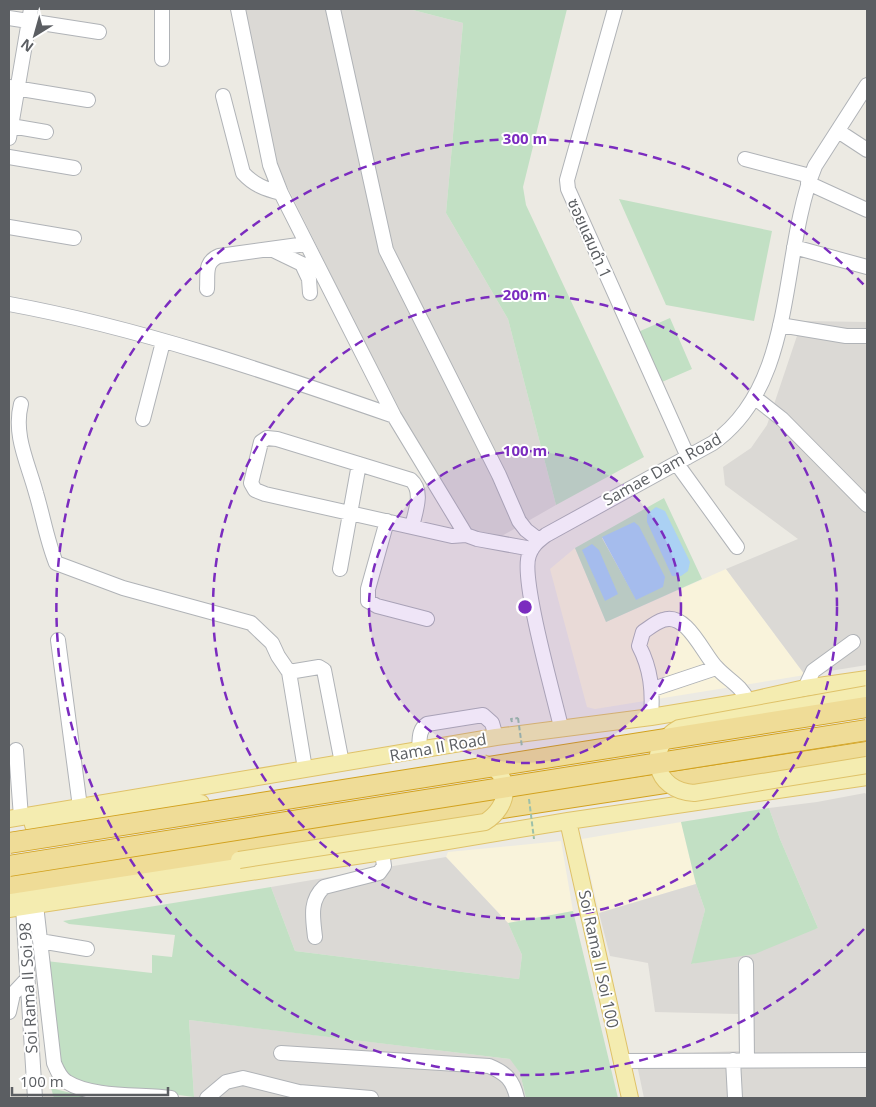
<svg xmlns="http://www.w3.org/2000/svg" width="876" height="1107" viewBox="0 0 876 1107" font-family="'Open Sans','Noto Sans Thai',sans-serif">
	<rect width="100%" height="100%" fill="#eceae3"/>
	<path fill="#f9f3db" d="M575 548 606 622 726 569 805 675 595 709 587 707 550 569Z
		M681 822 696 884 599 913 582 839Z
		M561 841 573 911 508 923 446 857 448 852Z"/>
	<path fill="#dbd9d5" d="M243 9H409L463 23 446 213 508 319 556 505 500 537 471 532 402 417 278 168Z
		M802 321 867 322V665L805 675 726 569 798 539 725 485 723 467 751 448 767 425Z
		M865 793 867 795V1098H644L635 1055 739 1051 738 1014 655 1012 648 963 610 956 599 913 696 884 705 910 692 964 818 928 780 839 769 808 817 802Z
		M446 857 508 923 522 955 519 979 295 951 271 887Z
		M189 1020 511 1059 520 1073 526 1098 194 1097Z"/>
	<path fill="#c2e0c4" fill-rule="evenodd" d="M409 9H567L523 187 526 205 644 457 556 505 508 319 446 213 463 23Z
		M619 199 772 231 754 321 666 305Z
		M670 318 692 369 662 382 638 332Z
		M664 498 702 579 606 622 575 548ZM618 531 636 599 602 538Z
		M769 808 780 839 818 928 755 954 691 964 705 910 696 884 681 822Z
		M271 887 295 951 519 979 522 955 508 923 573 911 618 1098H526L520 1073 510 1059 189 1020 194 1097 77 1082 66 1075 59 1064 46 961 152 973V955L172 957 175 935 69 924 63 921Z
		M51 1088 75 1094 106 1098H54Z"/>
	<path fill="#abd1f4" d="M656 507 665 511 690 562 688 571 681 576H672L647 522V514Z
		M634 522 639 526 665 577 663 587 636 600 602 537Z
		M592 544 599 550 618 594 605 601 582 550Z"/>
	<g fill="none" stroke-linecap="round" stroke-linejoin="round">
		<g stroke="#b0b3b7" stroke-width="16">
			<path id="minor" d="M162 9V59
				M238 9 270 165 281 193 394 416 466 535 477 539 532 549
				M333 9 386 250 499 475 519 521 526 530 539 540
				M615 9 567 180 568 189 688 457
				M9 18 99 32
				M9 87 88 100
				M223 96 243 173C254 185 265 189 281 193
				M11 126 46 132
				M838 131 867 150
				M9 138 31 9
				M9 157 74 168
				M745 159 810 176
				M808 183 867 210
				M9 227 74 238
				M794 247 867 267
				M271 249 302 264 318 268
				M302 264 309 279 310 293
				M207 289C208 274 204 262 219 256L306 244
				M9 304C140 328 268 372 394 416
				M780 325 846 336H867
				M754 397 782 419 867 505
				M21 404C13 435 28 463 36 493 43 516 47 541 56 563L123 588 251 623 272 643 278 656 289 672 305 769
				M143 419 163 342
				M677 464 737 547
				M387 521 368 589V601L377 606 427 619
				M412 527C415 512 424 491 411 480L277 439 267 438 261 442 251 483 255 490 265 494 452 536 466 535
				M340 569 359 464
				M58 640 80 807
				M289 672 319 667 324 670 342 763
				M805 688 813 671 853 642
				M653 689 716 668
				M651 717C653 691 651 669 639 646L643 632C649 628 656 622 663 620 687 611 704 656 717 668 728 680 741 685 748 701
				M561 727C554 696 520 578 529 555 532 546 538 541 546 535L713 443C798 383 779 254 815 166L867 85
				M16 750 21 817
				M419 750C420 740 418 730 427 724L483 715 492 723 496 737
				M36 905 54 1063C57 1070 60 1078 67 1082 92 1098 141 1094 171 1098
				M23 907 35 1098
				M315 937C313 918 309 901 324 887L379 873 384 866 382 852
				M40 941 87 949
				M746 964 747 1060
				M9 1012 13 994 28 978
				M281 1053 489 1066C506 1073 513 1080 517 1098
				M733 1060 735 1098
				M621 1061 867 1060
				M207 1098 226 1082 243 1078 299 1092 371 1098"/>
		</g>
		<g stroke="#dfc269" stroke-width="18">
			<path id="major" d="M9 819 496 737 651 717 748 701 805 688 867 679
				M568 821 630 1098
				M33 825 201 803
				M10 901 44 890 239 860
				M9 909 382 852 568 821 867 777"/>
		</g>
		<g stroke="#d2a11d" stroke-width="22">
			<path id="highway" d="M9 884 867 752"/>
		</g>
		<path stroke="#9cc0a9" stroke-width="2" stroke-dasharray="5 2.5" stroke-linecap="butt" d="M512 722 511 719 518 718"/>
		<use href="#minor" stroke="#fff" stroke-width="14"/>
		<use href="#major" stroke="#f4ecb0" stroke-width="16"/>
		<use href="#highway" stroke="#efdc97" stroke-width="20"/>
		<g stroke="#dfc269" stroke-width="18" stroke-linecap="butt">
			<path id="major-bridge" d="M867 694 679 728C644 747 654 791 694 793L867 765
				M239 860 485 822C510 807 514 773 483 763"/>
		</g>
		<g stroke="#d2a11d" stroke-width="22" stroke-linecap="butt">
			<path id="highway-bridge" d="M9 843 867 707
				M9 866 867 730"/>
		</g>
		<path stroke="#9cc0a9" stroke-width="2" stroke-dasharray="5 2.5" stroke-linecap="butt" d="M518 718 522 747
			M529 799 534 839"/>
		<use href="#major-bridge" stroke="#f4ecb0" stroke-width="16"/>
		<use href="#highway-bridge" stroke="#efdc97" stroke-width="20"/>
	</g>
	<circle cx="525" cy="607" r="156" fill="#7b2cbf" fill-opacity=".12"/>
	<g fill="none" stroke="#7b2cbf" stroke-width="2.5" stroke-dasharray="9 6">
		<circle cx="525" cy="607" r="156"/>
		<circle cx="525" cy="607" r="312"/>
		<path d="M864 929A468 468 0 1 1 864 285"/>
	</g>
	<g text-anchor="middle" stroke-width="4" stroke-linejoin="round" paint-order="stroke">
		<g font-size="16" fill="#5b5e62" stroke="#fff">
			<text transform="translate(590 238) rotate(66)" y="6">ซอยแสมดำ 1</text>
			<text transform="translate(662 469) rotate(-29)" y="6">Samae Dam Road</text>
			<text transform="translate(438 747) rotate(-10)" y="6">Rama II Road</text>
			<text transform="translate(599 959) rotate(78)" y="6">Soi Rama II Soi 100</text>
			<text transform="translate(28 988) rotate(-93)" y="6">Soi Rama II Soi 98</text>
		</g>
	</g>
	<circle cx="525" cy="607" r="8" fill="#7b2cbf" stroke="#fff" stroke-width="2.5"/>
	<g font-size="15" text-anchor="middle" font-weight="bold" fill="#7b2cbf" stroke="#fff" stroke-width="4" stroke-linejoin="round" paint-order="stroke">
		<text x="525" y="144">300 m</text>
		<text x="525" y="300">200 m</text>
		<text x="525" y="456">100 m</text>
	</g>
	<rect width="876" height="1107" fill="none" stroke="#5b5e62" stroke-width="20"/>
	<g transform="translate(35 35) rotate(217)" stroke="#ffffff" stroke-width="4" paint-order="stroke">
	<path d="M0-4L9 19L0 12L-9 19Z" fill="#5b5e62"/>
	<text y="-8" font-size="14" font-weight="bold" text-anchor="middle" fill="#5b5e62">N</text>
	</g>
	<path d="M12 1087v8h156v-8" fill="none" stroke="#5b5e62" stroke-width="2.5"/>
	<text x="20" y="1087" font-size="15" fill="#5b5e62" stroke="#ffffff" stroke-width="4" paint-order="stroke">100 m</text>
</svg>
